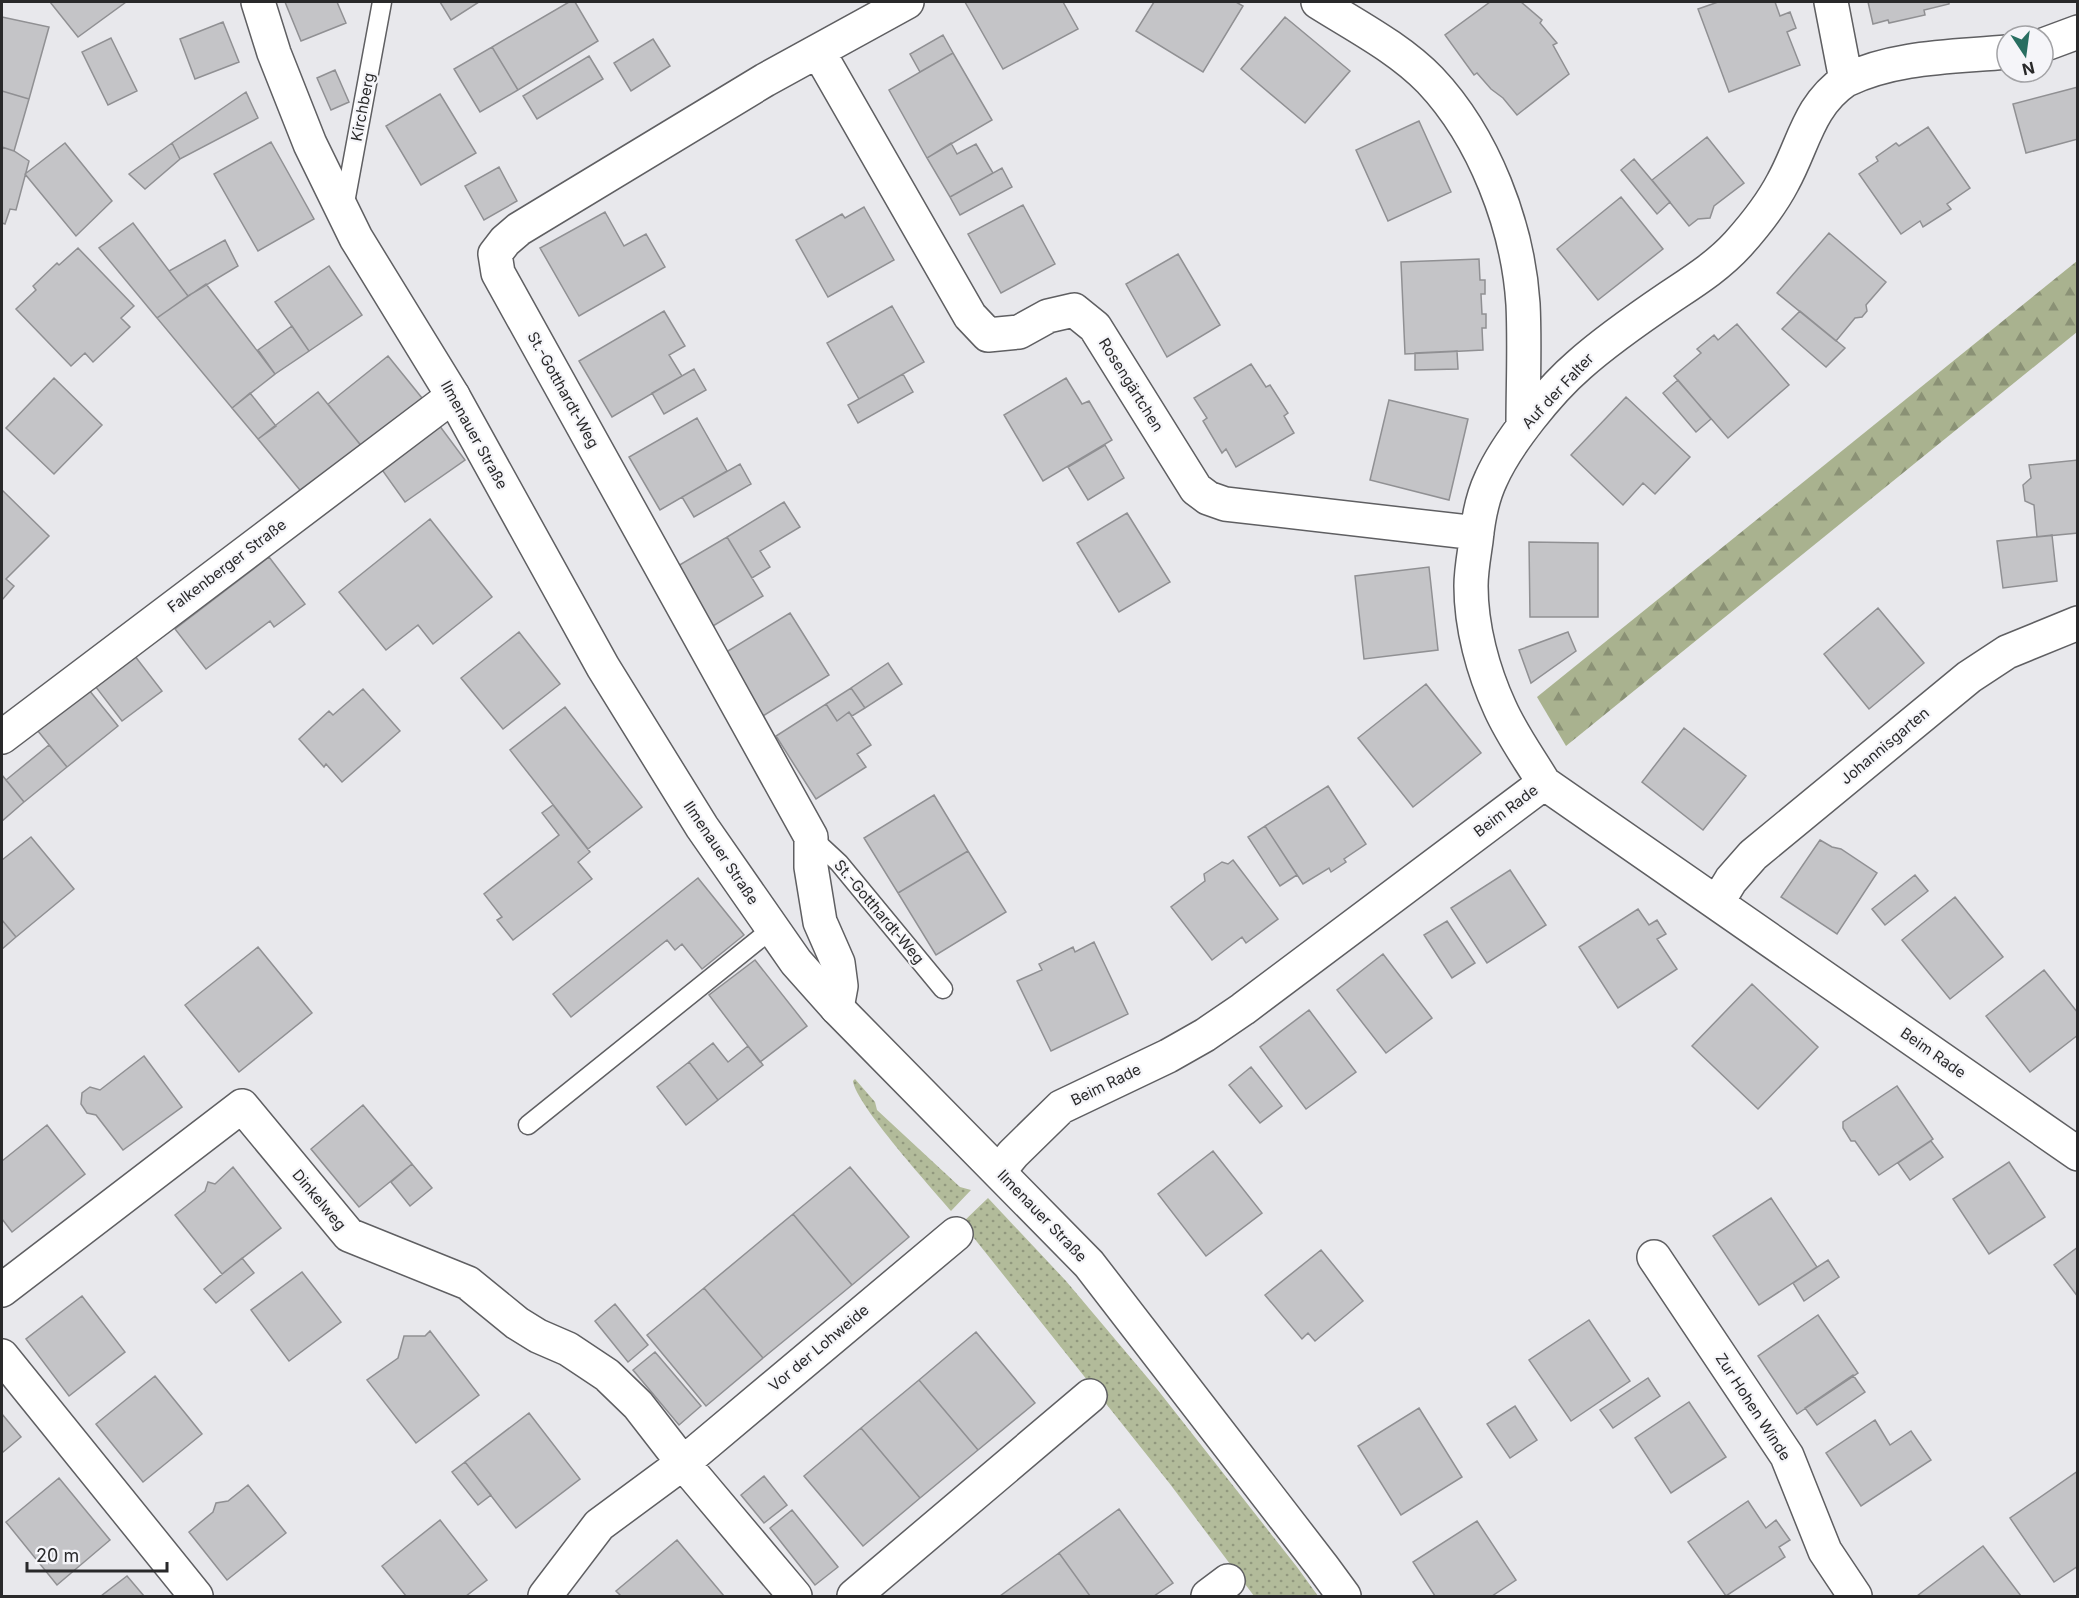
<svg xmlns="http://www.w3.org/2000/svg" width="2079" height="1598" viewBox="0 0 2079 1598" font-family="Inter,sans-serif">
	<defs>
		<pattern id="grass-dots" width="8" height="8" patternUnits="userSpaceOnUse" patternTransform="scale(1.5)"><rect width="8" height="8" fill="#b2bb9a"/><path d="M2 2h.1M6 6h.1" fill="none" stroke="#91987e" stroke-width="1.8" stroke-linecap="round"/></pattern>
		<pattern id="forest-firs" width="22" height="20" patternUnits="userSpaceOnUse" patternTransform="scale(1.5)"><rect width="22" height="20" fill="#a9b28f"/><path d="M5 1l3.5 6h-7zM16 11l3.5 6h-7z" fill="#8a9175"/></pattern>
	</defs>
	<rect width="100%" height="100%" fill="#e8e8ec"/>
	<path fill="url(#grass-dots)" d="M855 1079 875 1102 877 1110 960 1187 971 1190 951 1211C931 1187 856 1105 853 1081Z
		M988 1198 1066 1281 1157 1389 1297 1567 1318 1596H1254L1170 1484 962 1223Z"/>
	<path fill="url(#forest-firs)" d="M2077 261V332L1566 746 1537 697Z"/>
	<path fill="#c4c4c7" stroke="#909093" stroke-width="1.5" d="M50 2H126L78 37Z
		M285 2H337L346 23 301 41Z
		M440 2H479L451 20Z
		M569 2H575L598 41 518 90 492 47Z
		M965 2H1063L1078 29 1003 69Z
		M1154 2H1236L1243 6 1203 72 1136 31Z
		M1490 2H1521L1542 20 1540 23 1557 43 1553 45 1569 74 1517 115 1503 98 1491 89 1477 73 1474 75 1445 35Z
		M1718 2H1775L1780 16 1790 12 1796 28 1787 32 1800 65 1729 92 1698 9Z
		M1868 2H1949V4L1924 10 1925 15 1889 23 1888 20 1873 24Z
		M2 17 49 27 29 99 2 91Z
		M1285 17 1350 71 1305 123 1241 69Z
		M223 22 239 62 195 79 180 39Z
		M943 35 953 53 920 72 910 54Z
		M111 38 137 91 108 105 82 52Z
		M653 39 670 66 631 91 614 63Z
		M492 47 518 90 480 112 454 69Z
		M953 53 992 120 927 158 889 90Z
		M589 56 603 79 537 119 523 96Z
		M335 70 349 102 331 110 317 78Z
		M2078 87V139L2026 153 2013 104Z
		M2 91 29 99 14 151 2 147Z
		M246 92 258 118 180 159 172 143Z
		M440 94 476 153 421 185 386 126Z
		M1419 121 1451 192 1388 221 1356 150Z
		M1928 127 1970 188 1947 204 1951 209 1923 227 1920 221 1901 234 1859 174 1878 161 1876 157 1896 143 1899 146Z
		M1707 137 1744 183 1714 206 1710 218 1698 219 1689 226 1652 180Z
		M271 142 314 219 258 251 214 174Z
		M65 143 112 201 76 236 25 174Z
		M172 143 180 159 145 189 129 174Z
		M951 143 957 154 976 144 993 173 950 197 927 158Z
		M2 147 14 151 29 161 16 210 10 209 5 224 2 223Z
		M1634 159 1670 202 1657 214 1621 170Z
		M499 167 517 201 484 220 465 186Z
		M1002 168 1012 187 960 215 950 197Z
		M1621 197 1663 249 1598 300 1557 249Z
		M1023 205 1055 264 1001 293 968 234Z
		M864 207 894 260 828 297 796 240 842 214 845 218Z
		M605 212 624 246 646 234 665 267 579 316 540 248Z
		M133 223 188 296 157 318 99 248Z
		M1829 233 1886 282 1866 305 1867 311 1862 317 1855 318 1836 341 1777 293Z
		M225 240 238 266 188 296 169 271Z
		M78 248 134 306 121 318 130 327 93 362 85 353 71 366 16 309 36 290 33 286 57 263 59 265Z
		M1178 254 1220 325 1167 357 1126 284Z
		M1479 259 1480 280H1485V294H1481L1482 314H1486V328H1482L1483 350 1405 354 1401 262Z
		M329 266 362 315 309 351 275 302Z
		M206 284 275 374 232 408 157 318Z
		M892 306 924 362 859 399 827 343Z
		M664 311 685 346 669 355 682 376 612 417 579 361Z
		M1800 311 1845 348 1826 367 1782 329Z
		M1737 324 1789 385 1728 438 1674 376 1701 353 1697 349 1714 335 1718 340Z
		M292 326 309 351 275 374 258 350Z
		M1457 351 1458 369 1415 370V353Z
		M388 356 422 398 362 447 328 404Z
		M1251 364 1266 387 1270 385 1288 413 1284 416 1294 433 1236 467 1226 449 1222 453 1203 421 1207 418 1194 398Z
		M694 369 706 390 664 414 652 393Z
		M903 374 913 392 858 423 848 405Z
		M54 378 102 425 54 474 6 428Z
		M1066 378 1082 404 1089 401 1112 440 1043 481 1004 415Z
		M1678 380 1711 419 1696 432 1663 393Z
		M318 392 363 448 304 495 258 439Z
		M250 393 276 426 258 439 232 408Z
		M1626 397 1690 457 1655 494 1643 483 1623 505 1571 455Z
		M1389 400 1468 419 1449 500 1370 480Z
		M697 418 727 471 660 510 629 457Z
		M439 425 465 460 405 502 380 467Z
		M1105 445 1124 478 1088 500 1068 467Z
		M2078 460V533L2037 537 2034 505 2025 501 2023 485 2031 478 2029 465Z
		M740 464 751 484 694 517 682 497Z
		M2 490 49 536 6 579 14 586 2 600Z
		M784 502 800 527 760 551 770 567 752 578 727 537Z
		M1127 513 1170 582 1119 612 1077 543Z
		M430 519 492 597 433 644 418 625 386 650 339 592Z
		M2052 535 2057 581 2003 588 1997 541Z
		M727 537 763 596 708 629 671 570Z
		M1529 542 1598 543V617H1530Z
		M269 557 305 604 274 627 270 621 206 669 175 629Z
		M1429 567 1438 650 1364 659 1355 576Z
		M1878 608 1924 663 1869 709 1824 654Z
		M790 613 829 675 763 716 723 654Z
		M519 632 560 684 503 729 461 678Z
		M1568 632 1576 651 1531 683 1519 650Z
		M131 651 162 691 122 721 92 682Z
		M888 663 902 684 865 708 851 688Z
		M1426 684 1481 753 1413 807 1358 738Z
		M851 688 865 708 852 716 849 712 837 721 826 704Z
		M363 689 400 731 342 782 326 764 324 767 299 739 329 711 333 715Z
		M89 690 118 726 67 767 38 731Z
		M826 704 837 721 849 712 871 745 857 754 866 767 816 799 776 736Z
		M565 707 642 807 588 849 510 750Z
		M1684 728 1746 776 1703 830 1642 782Z
		M49 745 67 767 24 802 6 780Z
		M2 775 24 802 2 821Z
		M1328 786 1366 844 1344 859 1346 862 1331 872 1329 868 1303 884 1265 826Z
		M934 795 968 851 898 893 864 838Z
		M553 805 590 852 578 862 592 879 513 940 497 920 502 917 484 894 559 835 542 813Z
		M1265 826 1297 875 1280 886 1248 837Z
		M31 837 74 889 16 937 2 920V860Z
		M1820 840 1832 847 1841 849 1877 873 1837 934 1781 897Z
		M968 851 1006 912 936 955 898 893Z
		M1233 860 1278 919 1246 943 1242 937 1212 960 1171 907 1205 881 1204 874 1222 862 1228 864Z
		M1510 870 1546 925 1487 963 1451 908Z
		M1915 875 1928 891 1885 925 1872 909Z
		M698 878 744 935 702 969 682 944 675 950 667 940 571 1017 553 994Z
		M1955 897 2003 957 1950 999 1902 940Z
		M1638 909 1649 925 1657 920 1666 934 1657 939 1677 969 1618 1008 1579 947Z
		M2 920 16 937 2 949Z
		M1447 921 1475 963 1452 978 1424 935Z
		M1094 942 1128 1014 1051 1051 1017 981 1042 970 1039 964 1073 947 1075 952Z
		M258 947 312 1013 239 1072 185 1005Z
		M1383 954 1432 1018 1386 1053 1337 990Z
		M755 960 807 1026 760 1062 709 995Z
		M2044 970 2078 1013V1035L2030 1072 1986 1016Z
		M1752 984 1818 1047 1758 1109 1692 1046Z
		M1309 1010 1356 1072 1306 1109 1260 1047Z
		M713 1043 728 1062 748 1046 763 1065 718 1100 689 1062Z
		M144 1056 182 1107 123 1150 96 1115 87 1113 81 1104 82 1093 90 1087 100 1090Z
		M689 1062 718 1100 686 1125 657 1087Z
		M1251 1067 1282 1106 1260 1123 1229 1085Z
		M1897 1086 1933 1139 1879 1175 1855 1141H1851L1843 1128V1122Z
		M363 1105 412 1164 359 1207 311 1149Z
		M47 1125 85 1174 12 1232 2 1219V1161Z
		M1931 1141 1943 1157 1910 1180 1898 1163Z
		M1213 1151 1262 1213 1206 1256 1158 1194Z
		M2009 1162 2045 1217 1989 1254 1953 1199Z
		M412 1164 432 1188 410 1206 391 1182Z
		M233 1167 281 1228 222 1274 175 1215 205 1191 208 1182 215 1184Z
		M850 1167 909 1237 852 1285 793 1214Z
		M1771 1198 1817 1267 1759 1305 1713 1236Z
		M793 1214 852 1285 763 1358 704 1288Z
		M2078 1247V1297L2054 1265Z
		M1321 1250 1363 1301 1315 1341 1308 1333 1302 1339 1265 1295Z
		M242 1258 254 1273 216 1303 204 1289Z
		M1828 1260 1839 1277 1804 1301 1793 1283Z
		M302 1272 341 1322 289 1361 251 1310Z
		M704 1288 763 1358 706 1406 647 1335Z
		M82 1296 125 1352 69 1396 26 1339Z
		M615 1304 648 1345 628 1362 595 1321Z
		M1818 1315 1858 1373 1797 1414 1758 1356Z
		M1589 1320 1630 1381 1571 1421 1529 1360Z
		M430 1331 479 1395 416 1443 367 1380 398 1358 404 1336H425Z
		M976 1332 1035 1403 978 1450 919 1380Z
		M655 1352 701 1406 679 1425 633 1370Z
		M1853 1375 1865 1392 1817 1425 1805 1408Z
		M155 1376 202 1434 143 1482 96 1424Z
		M1648 1378 1660 1396 1613 1428 1600 1410Z
		M919 1380 978 1450 920 1498 861 1428Z
		M1689 1402 1726 1457 1671 1493 1635 1438Z
		M1515 1406 1537 1440 1510 1458 1487 1424Z
		M1419 1408 1462 1477 1401 1515 1358 1446Z
		M529 1413 580 1479 516 1528 465 1462Z
		M2 1414 21 1437 2 1453Z
		M1875 1420 1890 1445 1911 1431 1931 1460 1861 1506 1826 1453Z
		M861 1428 920 1498 863 1546 804 1476Z
		M465 1462 491 1495 478 1505 452 1472Z
		M2078 1471V1566L2054 1582 2010 1518Z
		M764 1476 787 1505 764 1523 741 1495Z
		M59 1478 110 1540 57 1585 6 1522Z
		M248 1485 286 1533 227 1580 189 1532 213 1512 216 1503 228 1501Z
		M1748 1501 1766 1528 1776 1520 1790 1540 1779 1547 1785 1557 1726 1596 1688 1542Z
		M1119 1509 1173 1583 1154 1596H1090L1059 1553Z
		M792 1510 838 1567 815 1585 770 1528Z
		M440 1520 487 1580 466 1596H406L382 1566Z
		M1477 1521 1516 1580 1492 1596H1435L1413 1562Z
		M677 1540 724 1596H621L616 1591Z
		M1983 1546 2021 1596H1917Z
		M1059 1553 1090 1596H1000Z
		M127 1576 144 1596H101Z"/>
	<g fill="none" stroke-linecap="round" stroke-linejoin="round">
		<g stroke="#5f5f62" stroke-width="21">
			<path id="lane" d="M344 208 382 2
				M811 837 839 863 943 989
				M528 1125 773 928"/>
		</g>
		<g stroke="#5f5f62" stroke-width="36">
			<path id="street" d="M1318 2C1356 26 1399 48 1430 80 1484 137 1518 226 1523 304 1525 344 1523 386 1523 427
				M1831 2 1846 80C1808 106 1804 144 1783 182 1771 205 1755 225 1738 244 1718 266 1694 281 1670 297 1639 318 1607 340 1579 365 1549 391 1507 443 1491 479 1482 498 1478 520 1476 541 1474 555 1471 571 1471 586 1471 627 1483 671 1500 708 1512 735 1529 758 1544 783L2078 1154
				M2043 45 2078 32
				M818 51 970 316 988 335 1019 332 1048 316 1074 310 1095 327 1196 489 1208 498 1225 504 1477 533
				M1846 80C1896 56 1953 57 2007 52
				M2 737 453 396
				M1717 903 1731 880 1753 855 1969 677 2007 652 2078 623
				M837 1008 841 986 838 963 820 922 811 867V837L498 273 495 254 505 241 519 229 765 80 907 2
				M999 1171 1013 1154 1061 1107 1168 1056 1205 1035 1243 1009 1544 783
				M1654 1257 1787 1456 1825 1551 1855 1596
				M2 1290 242 1106 349 1235 468 1283 517 1323 538 1336 568 1349 607 1375 638 1405 683 1463 795 1596
				M2 1356 196 1596
				M545 1596 599 1525 683 1463 956 1234
				M854 1596 1090 1396
				M1208 1596 1228 1581"/>
		</g>
		<g stroke="#5f5f62" stroke-width="36">
			<path id="secondary" d="M258 2 274 53 310 144 356 238 453 396 603 667 702 827 796 962 837 1008 1089 1264 1322 1566 1344 1596"/>
		</g>
		<use href="#lane" stroke="#fff" stroke-width="18"/>
		<use href="#street" stroke="#fff" stroke-width="33"/>
		<use href="#secondary" stroke="#fff" stroke-width="33"/>
	</g>
	<g text-anchor="middle" stroke-width="4.5" stroke-linejoin="round" paint-order="stroke">
		<g font-size="15" fill="#29292a" stroke="#f5f5f9">
			<text transform="translate(363 107) rotate(-79)" y="5">Kirchberg</text>
			<text transform="translate(1131 385) rotate(58)" y="5">Rosengärtchen</text>
			<text transform="translate(563 390) rotate(61)" y="5">St.-Gotthardt-Weg</text>
			<text transform="translate(1558 391) rotate(-47)" y="5">Auf der Falter</text>
			<text transform="translate(474 435) rotate(61)" y="5">Ilmenauer Straße</text>
			<text transform="translate(227 566) rotate(-37)" y="5">Falkenberger Straße</text>
			<text transform="translate(1885 746) rotate(-40)" y="5">Johannisgarten</text>
			<text transform="translate(1506 811) rotate(-37)" y="5">Beim Rade</text>
			<text transform="translate(721 853) rotate(56)" y="5">Ilmenauer Straße</text>
			<text transform="translate(879 912) rotate(50)" y="5">St.-Gotthardt-Weg</text>
			<text transform="translate(1933 1053) rotate(35)" y="5">Beim Rade</text>
			<text transform="translate(1106 1085) rotate(-26)" y="5">Beim Rade</text>
			<text transform="translate(319 1200) rotate(50)" y="5">Dinkelweg</text>
			<text transform="translate(1042 1216) rotate(46)" y="5">Ilmenauer Straße</text>
			<text transform="translate(819 1348) rotate(-40)" y="5">Vor der Lohweide</text>
			<text transform="translate(1753 1407) rotate(57)" y="5">Zur Hohen Winde</text>
		</g>
	</g>
	<rect width="2079" height="1598" fill="none" stroke="#29292a" stroke-width="6"/>
	<g transform="translate(2025 54) rotate(167)"><circle r="28" fill="#f5f5f9" stroke="#a3a3a6" stroke-width="1.5"/>
	<path d="M0-4.5L10 22L0 15L-10 22Z" fill="#286e61"/>
	<text y="-9" font-size="16" font-weight="bold" text-anchor="middle" fill="#29292a">N</text>
	</g>
	<path d="M27 1562v9h140v-9" fill="none" stroke="#29292a" stroke-width="3"/>
	<text x="36" y="1562" font-size="18" fill="#29292a" stroke="#f5f5f9" stroke-width="4.5" paint-order="stroke">20 m</text>
</svg>
